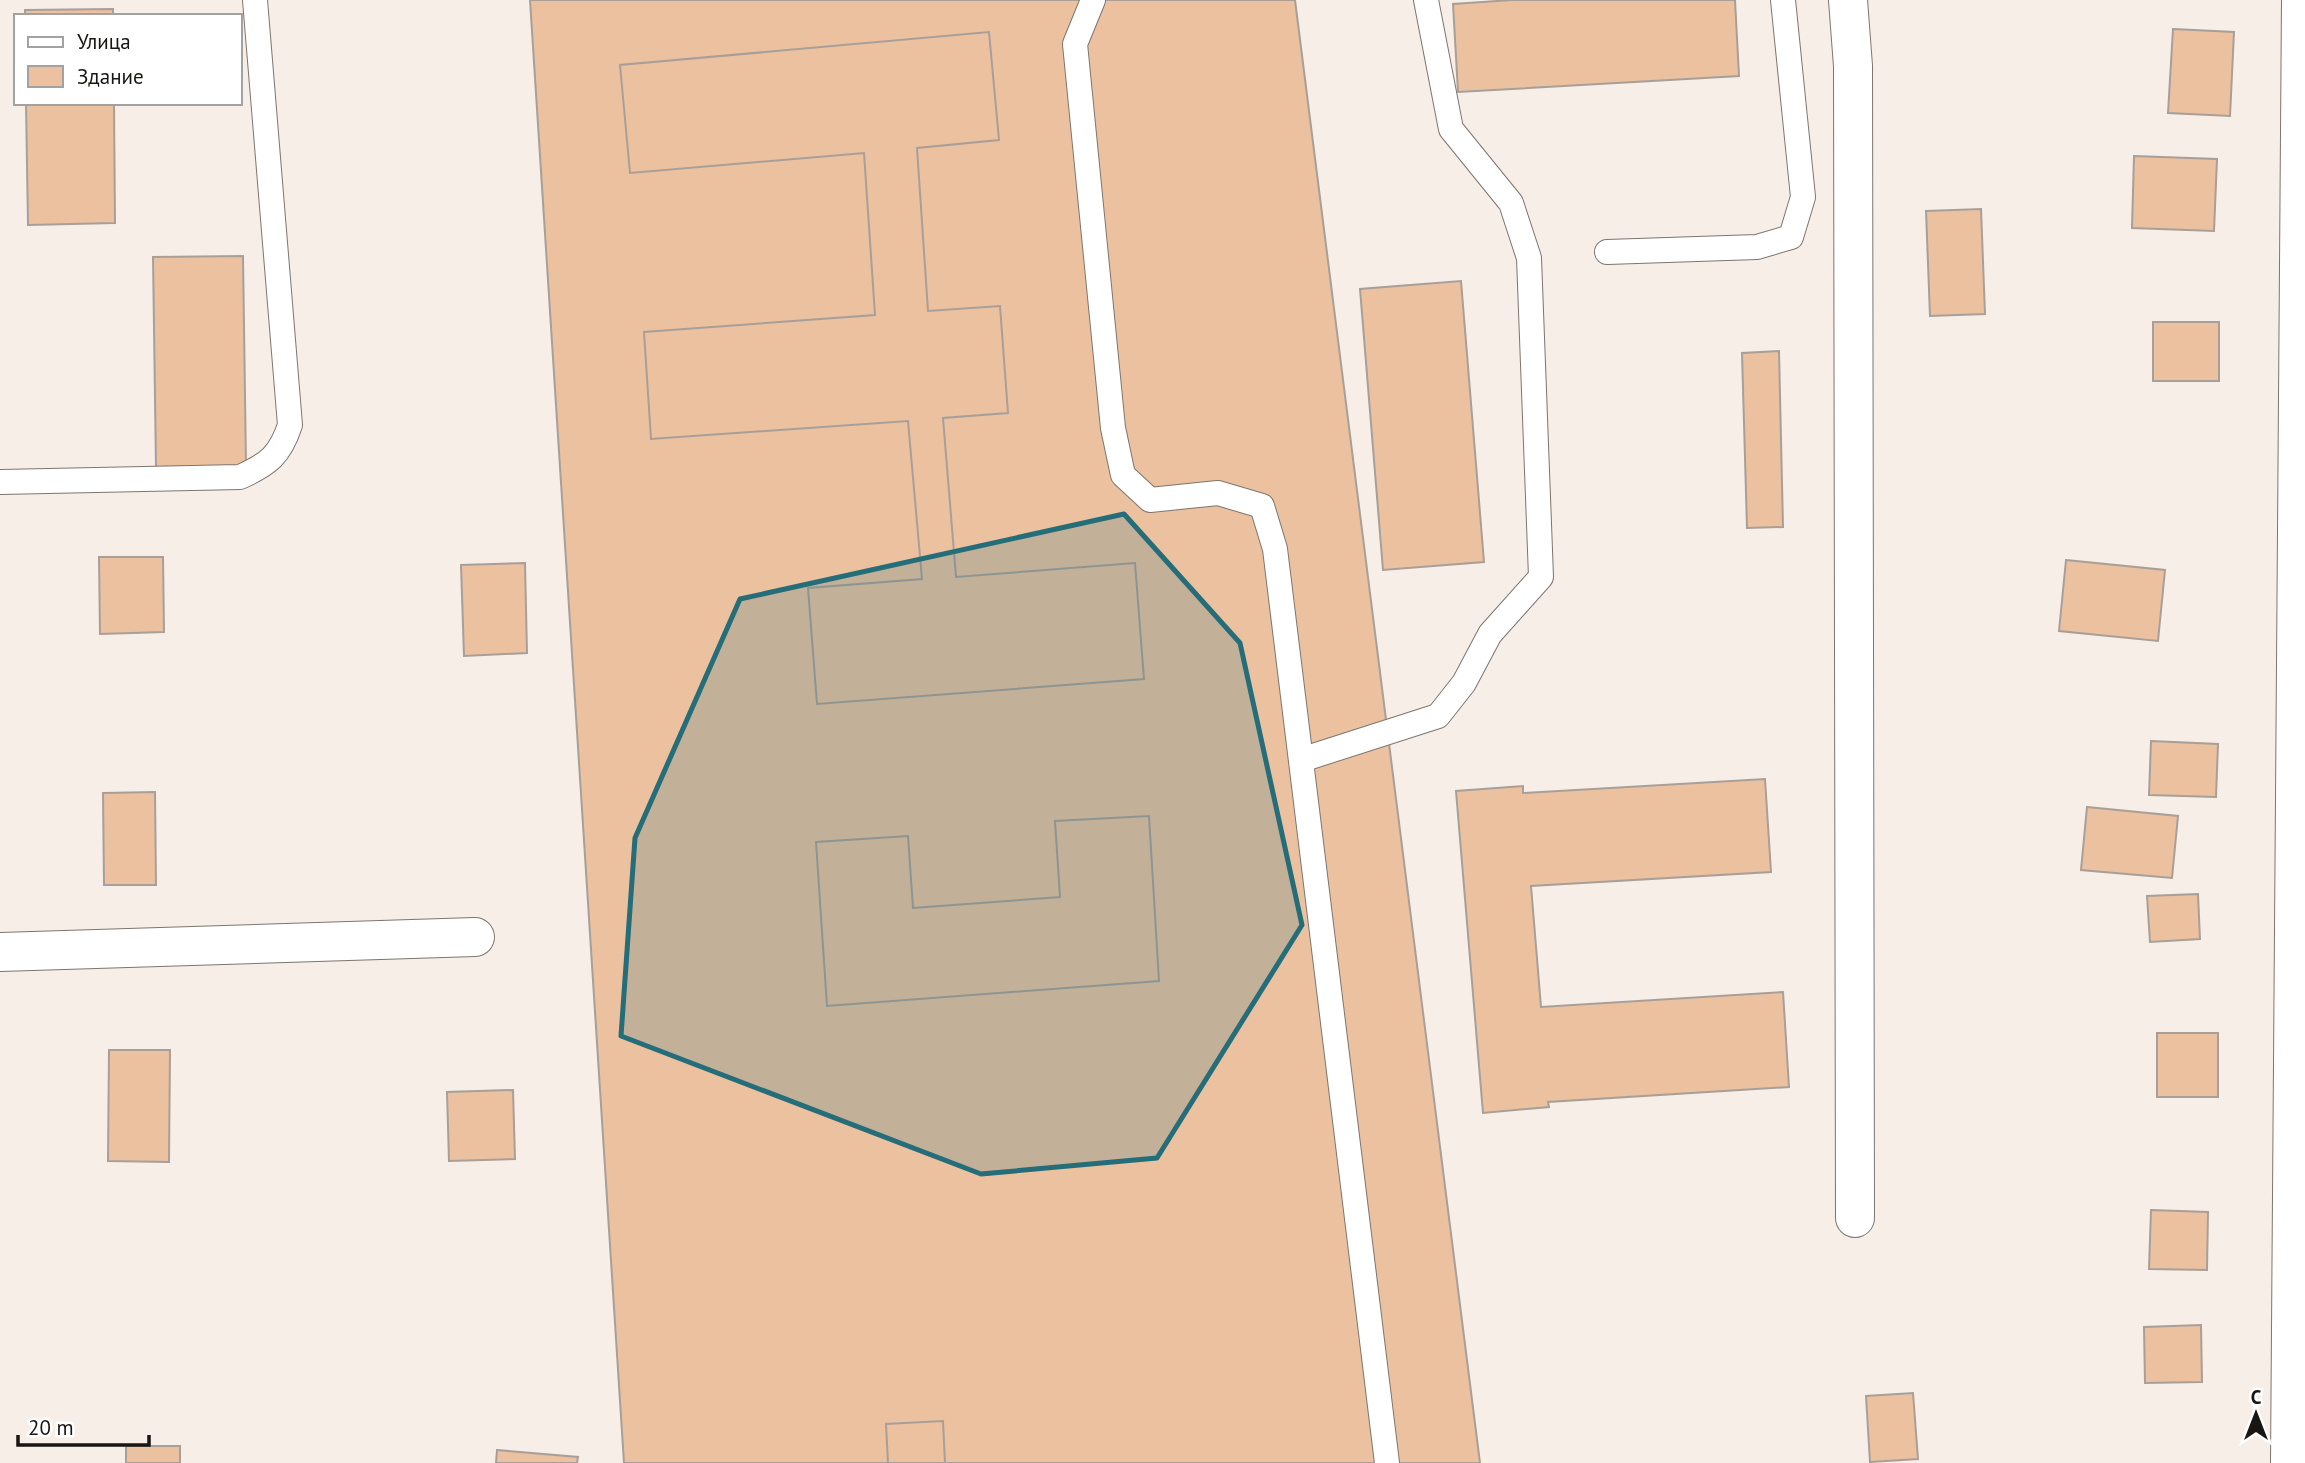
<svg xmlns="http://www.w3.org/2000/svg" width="2305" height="1463" viewBox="0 0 2305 1463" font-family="'PT Sans',sans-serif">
	<rect width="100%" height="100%" fill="#f7eee7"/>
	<path fill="#ecc1a0" stroke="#a89f99" stroke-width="2" d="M530 0H1295L1480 1463H624Z
		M1512 0H1735L1739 76 1458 92 1453 4Z
		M113 9V16H25V10Z
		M2173 29 2234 32 2230 116 2168 113Z
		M989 32 999 140 917 148 928 311 1000 306 1008 413 943 418 956 577 1135 563 1144 679 817 704 808 588 922 579 908 421 651 439 644 332 875 315 864 153 630 173 620 65Z
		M26 103H114L115 223 28 225Z
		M2134 156 2217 159 2214 231 2132 228Z
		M1981 209 1985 314 1930 316 1926 211Z
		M243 256 246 466 156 467 153 257Z
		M1461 281 1484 562 1383 570 1360 289Z
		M2153 322H2219V381H2153Z
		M1779 351 1783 527 1747 528 1742 353Z
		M99 557H163L164 632 100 634Z
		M2066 560 2165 570 2158 641 2059 631Z
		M525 563 527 653 464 656 461 565Z
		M2151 741 2218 744 2216 797 2149 795Z
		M1765 779 1771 872 1531 886 1541 1007 1783 992 1789 1087 1548 1102 1549 1107 1483 1113 1456 791 1523 786V793Z
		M155 792 156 885H104L103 793Z
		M2087 807 2178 816 2172 878 2081 870Z
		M1149 816 1159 981 827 1006 816 842 908 836 913 908 1060 897 1055 821Z
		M2198 894 2200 939 2150 942 2147 896Z
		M2157 1033H2218V1097H2157Z
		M109 1050H170L169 1162 108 1161Z
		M513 1090 515 1159 449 1161 447 1092Z
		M2151 1210 2208 1212 2207 1270 2149 1269Z
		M2201 1325 2202 1382 2145 1383 2144 1327Z
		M1913 1393 1918 1459 1870 1462 1866 1396Z
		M943 1421 945 1463H888L886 1424Z
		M126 1446H180V1463H126Z
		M497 1450 578 1457 577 1463H496Z"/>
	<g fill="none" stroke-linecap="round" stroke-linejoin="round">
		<g stroke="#7d756f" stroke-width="26">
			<path id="lane" d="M1093 0 1075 44 1113 428 1123 475 1150 500 1218 493 1262 506 1275 549 1387 1463
				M1607 252 1757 247 1791 237 1803 197 1783 0
				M0 482 240 477C269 464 280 455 290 425L255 0
				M1301 760 1438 716 1464 683 1490 634 1541 577 1529 258 1511 203 1451 129 1426 0"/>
		</g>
		<g stroke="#7d756f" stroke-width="40">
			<path id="street" d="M1848 0 1853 66 1855 1218
				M0 952 475 937
				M2290 1463 2301 0"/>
		</g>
		<use href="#lane" stroke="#fff" stroke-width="24"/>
		<use href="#street" stroke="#fff" stroke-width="38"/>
	</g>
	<path fill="#256d79" fill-opacity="0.2" stroke="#256d79" stroke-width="5" stroke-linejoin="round" d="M1124 514 1240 643 1302 925 1157 1158 981 1174 621 1036 635 838 740 599Z"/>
	<rect x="14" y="14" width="228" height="91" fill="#ffffff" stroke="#a3a1a1" stroke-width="2"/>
	<rect x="28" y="37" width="35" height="10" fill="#ffffff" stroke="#a3a1a1" stroke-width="2"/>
	<text x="77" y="49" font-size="21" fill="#181513">Улица</text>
	<rect x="28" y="66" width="35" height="21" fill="#ecc1a0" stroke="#a3a1a1" stroke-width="2"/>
	<text x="77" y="84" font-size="21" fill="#181513">Здание</text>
	<g transform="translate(2256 1414)" stroke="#ffffff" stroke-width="5" paint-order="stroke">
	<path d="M0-5L12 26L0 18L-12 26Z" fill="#181513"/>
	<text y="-10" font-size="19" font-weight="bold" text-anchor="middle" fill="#181513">С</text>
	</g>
	<path d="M18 1435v10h131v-10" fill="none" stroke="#181513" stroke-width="3.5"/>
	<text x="28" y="1435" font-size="21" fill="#181513" stroke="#ffffff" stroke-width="5" paint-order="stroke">20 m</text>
</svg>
